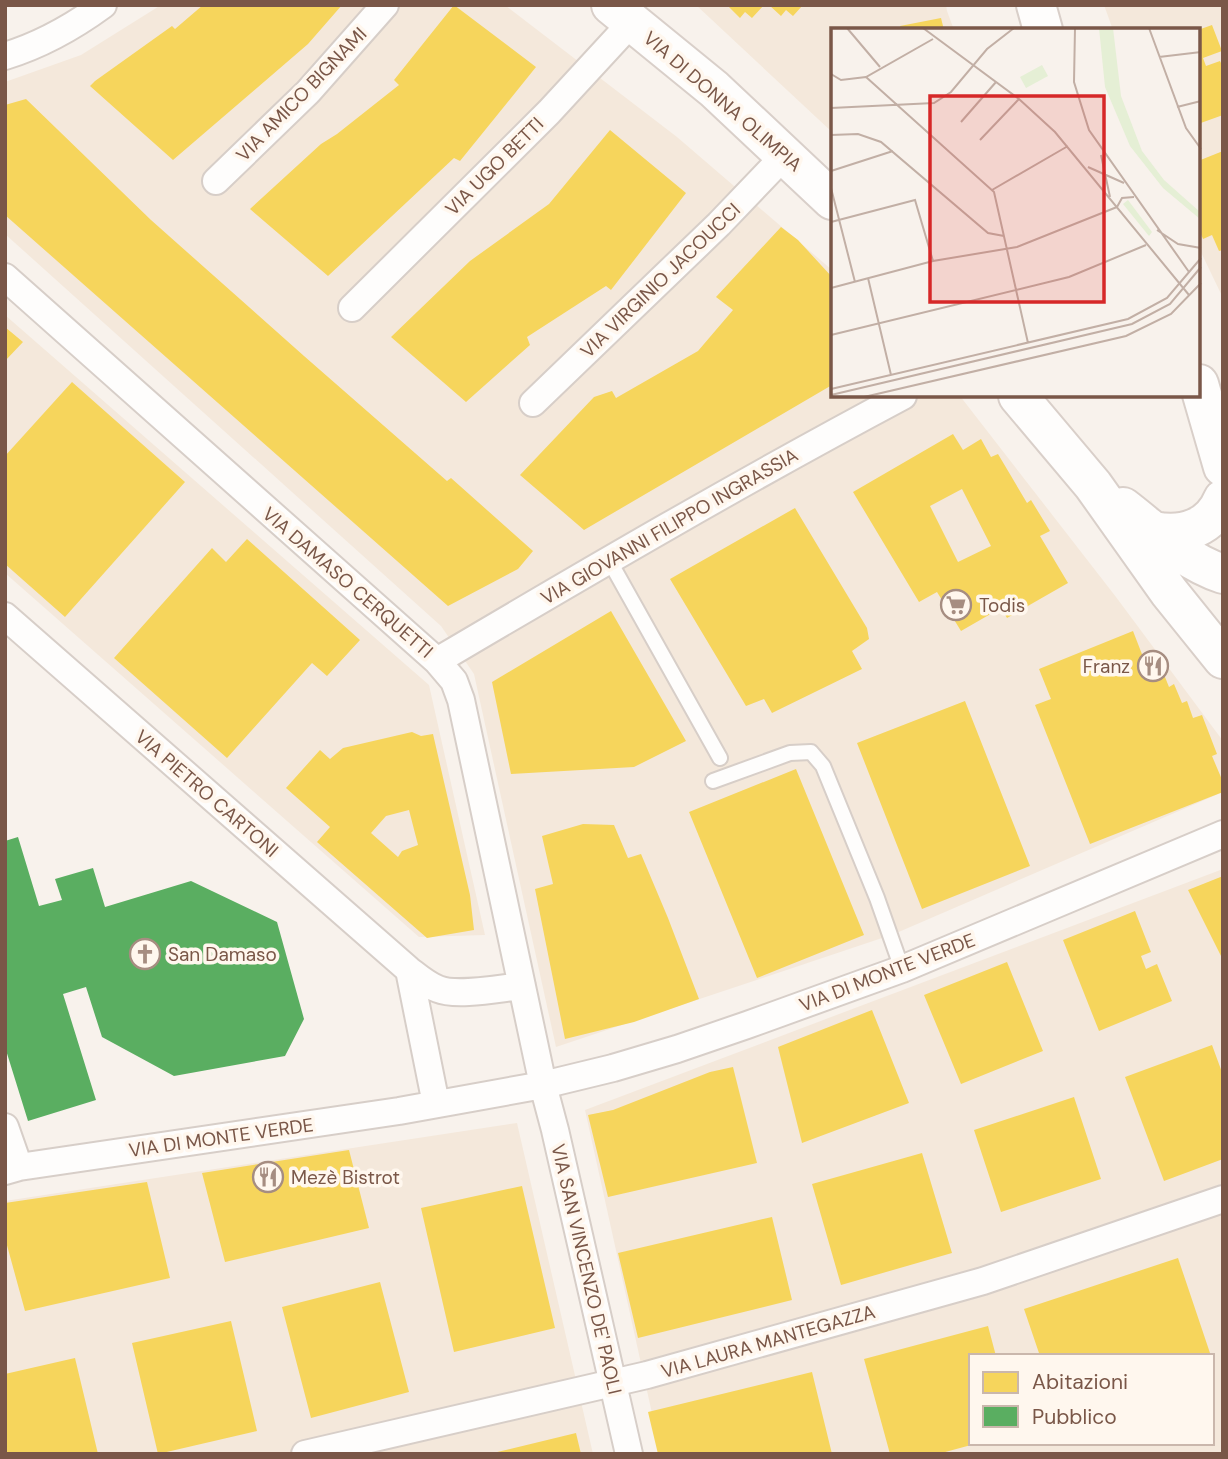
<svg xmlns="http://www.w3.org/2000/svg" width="1228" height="1459" viewBox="0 0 1228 1459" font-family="'DM Sans',sans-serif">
	<rect width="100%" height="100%" fill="#f8f2ec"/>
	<path fill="#f4e8db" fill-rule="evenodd" d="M161 5H505L510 9 677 137 832 270V396H960L1116 597 1223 741V792L894 934 556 1047 474 674 441 626 5 234V82L81 55Z
		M696 5H946L947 11 954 30H832V132Z
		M1104 5H1223V298L1198 246V30H1113Z
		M5 315 429 685 485 935 419 937 5 573Z
		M1223 869V1454H661L585 1110ZM971 1356H1212V1443H971Z
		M517 1123 593 1454H5V1201Z"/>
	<path fill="#f6d55c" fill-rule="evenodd" d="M203 5H342L308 44 173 160 90 86 95 81 172 26 175 29Z
		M454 5 536 67 460 161 454 158 328 276 250 209 321 144 337 134 399 85 394 80Z
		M727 5H764L752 18 745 12 740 18Z
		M769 5H803L793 16 786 10 781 16Z
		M941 18 944 30H901L900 26Z
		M1212 25 1222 51 1203 58 1206 66 1220 61 1223 67V115L1198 124V30Z
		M26 99 151 220 304 356 447 481 451 478 533 551 518 569 448 606 5 215V105Z
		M610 130 686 193 611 290 606 286 527 337 530 345 466 402 391 337 470 261 549 204Z
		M1223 151V250L1219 251 1212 235 1203 239 1198 227V161Z
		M781 227 798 240 832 277V385L584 530 520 475 594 397 612 391 616 398 698 351 733 310 716 297Z
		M5 327 23 342 5 361Z
		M72 382 185 482 65 617 5 564V456Z
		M953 434 963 450 981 439 991 457 998 454 1027 503 1031 500 1050 531 1040 536 1068 583 1007 618 1001 608 961 631 937 592 919 602 853 492ZM962 489 991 546 958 562 930 506Z
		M795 508 867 628 869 639 852 651 862 669 772 713 764 699 746 706 670 579Z
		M247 539 360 640 327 676 312 663 227 758 114 658 212 548 226 562Z
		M611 611 686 741 634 767 511 774 492 682Z
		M1133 631 1145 662 1157 657 1169 687 1174 684 1182 703 1187 701 1193 718 1202 715 1217 754 1212 756 1223 782V792L1090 844 1035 705 1051 699 1039 669Z
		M965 701 1030 866 922 909 857 743Z
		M412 732 421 736 433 734 470 895 474 930 427 938 317 842 330 827 286 788 320 750 330 759 343 748ZM409 810 418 845 402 851 398 857 371 833 386 816Z
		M796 769 864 935 757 978 689 812Z
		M583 824 614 825 628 858 641 854 668 918 699 999 634 1022 565 1039 535 889 553 884 542 836Z
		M1223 876V960L1188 890Z
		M1135 911 1151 952 1141 956 1146 969 1157 964 1172 1001 1099 1031 1063 940Z
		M1007 962 1043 1051 961 1084 924 995Z
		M872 1010 909 1103 802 1143 778 1047Z
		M1212 1045 1223 1075V1159L1164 1181 1125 1077Z
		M733 1067 757 1163 608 1197 588 1115 613 1110 710 1072Z
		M1074 1097 1101 1179 1001 1212 974 1130Z
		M349 1150 369 1228 225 1262 202 1173Z
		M922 1153 952 1253 841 1285 812 1184Z
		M147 1182 170 1278 25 1311 5 1238V1203Z
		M522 1186 555 1328 454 1352 421 1208Z
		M772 1217 792 1300 638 1338 618 1253Z
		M1178 1258 1211 1356H1040L1024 1309Z
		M380 1282 409 1392 311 1418 282 1307Z
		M231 1321 257 1431 158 1454 132 1343Z
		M988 1326 996 1356H971V1445L938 1454H890L864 1359Z
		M75 1358 98 1454H5V1374Z
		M812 1372 832 1454H658L648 1412Z
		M576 1433 581 1454H494L493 1453Z"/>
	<path fill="#5aae61" d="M18 837 39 906 62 900 55 879 93 868 105 907 191 881 277 922 304 1019 285 1056 174 1076 102 1037 86 987 63 994 96 1100 28 1121 5 1047V841Z"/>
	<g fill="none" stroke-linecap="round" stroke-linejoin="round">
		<g stroke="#d7cec8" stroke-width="18">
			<path id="lane" d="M609 560 720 758
				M713 781 790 753 811 752 823 766 877 898 902 969"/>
		</g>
		<g stroke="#d7cec8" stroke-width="30">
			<path id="street" d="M5 56C41 45 73 27 103 5
				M216 181 308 92 385 5
				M5 277 437 661 454 681 461 700 543 1085 555 1130 629 1454
				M352 308 549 112 632 22
				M533 403 719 224 785 155
				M5 616 409 970C418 977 427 985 438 989 457 997 501 988 522 986
				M437 661C591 570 745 480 903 396
				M409 970 436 1104
				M5 1127 19 1167
				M5 1171 19 1167 399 1111 543 1085 613 1068 677 1049 747 1025 902 969 1223 834
				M305 1454 647 1375 983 1281 1223 1199"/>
		</g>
		<g stroke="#d9cfc9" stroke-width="42">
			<path id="secondary" d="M611 5 714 89 832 200
				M1036 5 1043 30
				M1199 384 1223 467
				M1018 396 1093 485 1169 592 1223 659
				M1123 507C1156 532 1182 560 1223 574
				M1154 531C1183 537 1211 528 1223 499"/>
		</g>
		<use href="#lane" stroke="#fefdfc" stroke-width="14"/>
		<use href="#street" stroke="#fefdfc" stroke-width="26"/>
		<use href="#secondary" stroke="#fefdfc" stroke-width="38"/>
	</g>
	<defs>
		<g id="supermarket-ring" transform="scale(1.575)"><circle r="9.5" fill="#fff7ee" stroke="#a68d81" stroke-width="1.5"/><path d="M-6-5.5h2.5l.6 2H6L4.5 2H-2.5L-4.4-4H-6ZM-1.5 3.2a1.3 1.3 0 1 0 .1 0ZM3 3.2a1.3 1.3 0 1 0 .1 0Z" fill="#a68d81"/></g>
		<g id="restaurant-ring" transform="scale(1.575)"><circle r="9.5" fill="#fff7ee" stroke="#a68d81" stroke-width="1.5"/><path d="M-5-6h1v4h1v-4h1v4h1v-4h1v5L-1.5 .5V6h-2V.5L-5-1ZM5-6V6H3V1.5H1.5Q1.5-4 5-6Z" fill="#a68d81"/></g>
		<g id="church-ring" transform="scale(1.575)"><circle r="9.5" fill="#fff7ee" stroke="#a68d81" stroke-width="1.5"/><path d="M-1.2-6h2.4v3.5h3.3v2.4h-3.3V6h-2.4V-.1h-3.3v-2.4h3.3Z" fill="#a68d81"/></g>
	</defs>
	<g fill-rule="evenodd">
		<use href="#supermarket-ring" x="956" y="605"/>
		<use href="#restaurant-ring" x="1153" y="666"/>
		<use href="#church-ring" x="145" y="954"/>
		<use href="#restaurant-ring" x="268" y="1177"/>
	</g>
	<g text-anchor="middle" stroke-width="7" stroke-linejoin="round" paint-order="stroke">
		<g font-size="19" fill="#7a5748" stroke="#fff7ee">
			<text transform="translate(301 94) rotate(-46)" y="7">VIA AMICO BIGNAMI</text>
			<text transform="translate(723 101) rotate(41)" y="7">VIA DI DONNA OLIMPIA</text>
			<text transform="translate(494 166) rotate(-45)" y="7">VIA UGO BETTI</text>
			<text transform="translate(660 280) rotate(-44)" y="7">VIA VIRGINIO JACOUCCI</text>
			<text transform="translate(669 526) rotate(-30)" y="7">VIA GIOVANNI FILIPPO INGRASSIA</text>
			<text transform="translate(348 582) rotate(41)" y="7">VIA DAMASO CERQUETTI</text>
			<text transform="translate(207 793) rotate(41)" y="7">VIA PIETRO CARTONI</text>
			<text transform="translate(887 972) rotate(-21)" y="7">VIA DI MONTE VERDE</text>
			<text transform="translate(221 1137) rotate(-8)" y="7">VIA DI MONTE VERDE</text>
			<text transform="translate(587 1269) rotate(77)" y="7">VIA SAN VINCENZO DE' PAOLI</text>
			<text transform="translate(768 1341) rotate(-16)" y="7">VIA LAURA MANTEGAZZA</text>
		</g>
		<g font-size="19" fill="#7a5748" stroke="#fff7ee" text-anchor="start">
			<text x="979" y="612">Todis</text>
			<text x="1130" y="673" text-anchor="end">Franz</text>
			<text x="168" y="961">San Damaso</text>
			<text x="291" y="1184">Mezè Bistrot</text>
		</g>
	</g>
	<g transform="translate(831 28)">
		<rect width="369" height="369" fill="#f8f2ec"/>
		<path d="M268 0H282L290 68 311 123 333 152 369 184V191L332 160 299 118 274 59ZM211 37 217 48 195 60 189 49ZM297 172 321 204 318 208 292 176Z" fill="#e5efd5"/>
		<path fill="none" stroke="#c2afa5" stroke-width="2" d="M16 0 49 39M92 0 188 71 224 104 358 267M244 0 243 54 258 102 358 244M318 0 355 100 370 121M328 29 370 24M0 46 10 52 35 49 102 11M35 49 163 164 197 315M346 79 370 73M0 80 103 75 120 64 156 21 183 0M130 94 165 54M0 107 27 106 50 114 157 205 173 208M149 112 188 71M270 127 279 169M257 139 293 155M0 143 62 123M0 160 24 254M161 162 237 118M286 179 291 170 303 169M0 194 84 172 102 233M326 202 347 216 370 220M37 250 60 347M0 260 102 233 186 219 286 179M0 307 238 249 315 217M0 361 297 291 336 270 370 230M0 367 301 296 339 276 370 239M33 369 295 308 340 286 370 255"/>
		<path fill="#d62828" fill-opacity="0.15" stroke="#d62828" stroke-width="3.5" d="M99 68H273V274H99Z"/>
		<rect width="369" height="369" fill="none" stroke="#7a5748" stroke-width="3.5"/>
	</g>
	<rect width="1228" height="1459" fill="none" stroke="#7a5748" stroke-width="14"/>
	<rect x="969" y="1354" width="245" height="91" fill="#fff7ee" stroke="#cab7ac" stroke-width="2"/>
	<rect x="983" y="1372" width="35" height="21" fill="#f6d55c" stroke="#cab7ac" stroke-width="2"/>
	<text x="1032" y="1389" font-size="21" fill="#7a5748">Abitazioni</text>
	<rect x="983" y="1406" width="35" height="21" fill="#5aae61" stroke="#cab7ac" stroke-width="2"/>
	<text x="1032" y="1424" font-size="21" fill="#7a5748">Pubblico</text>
</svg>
